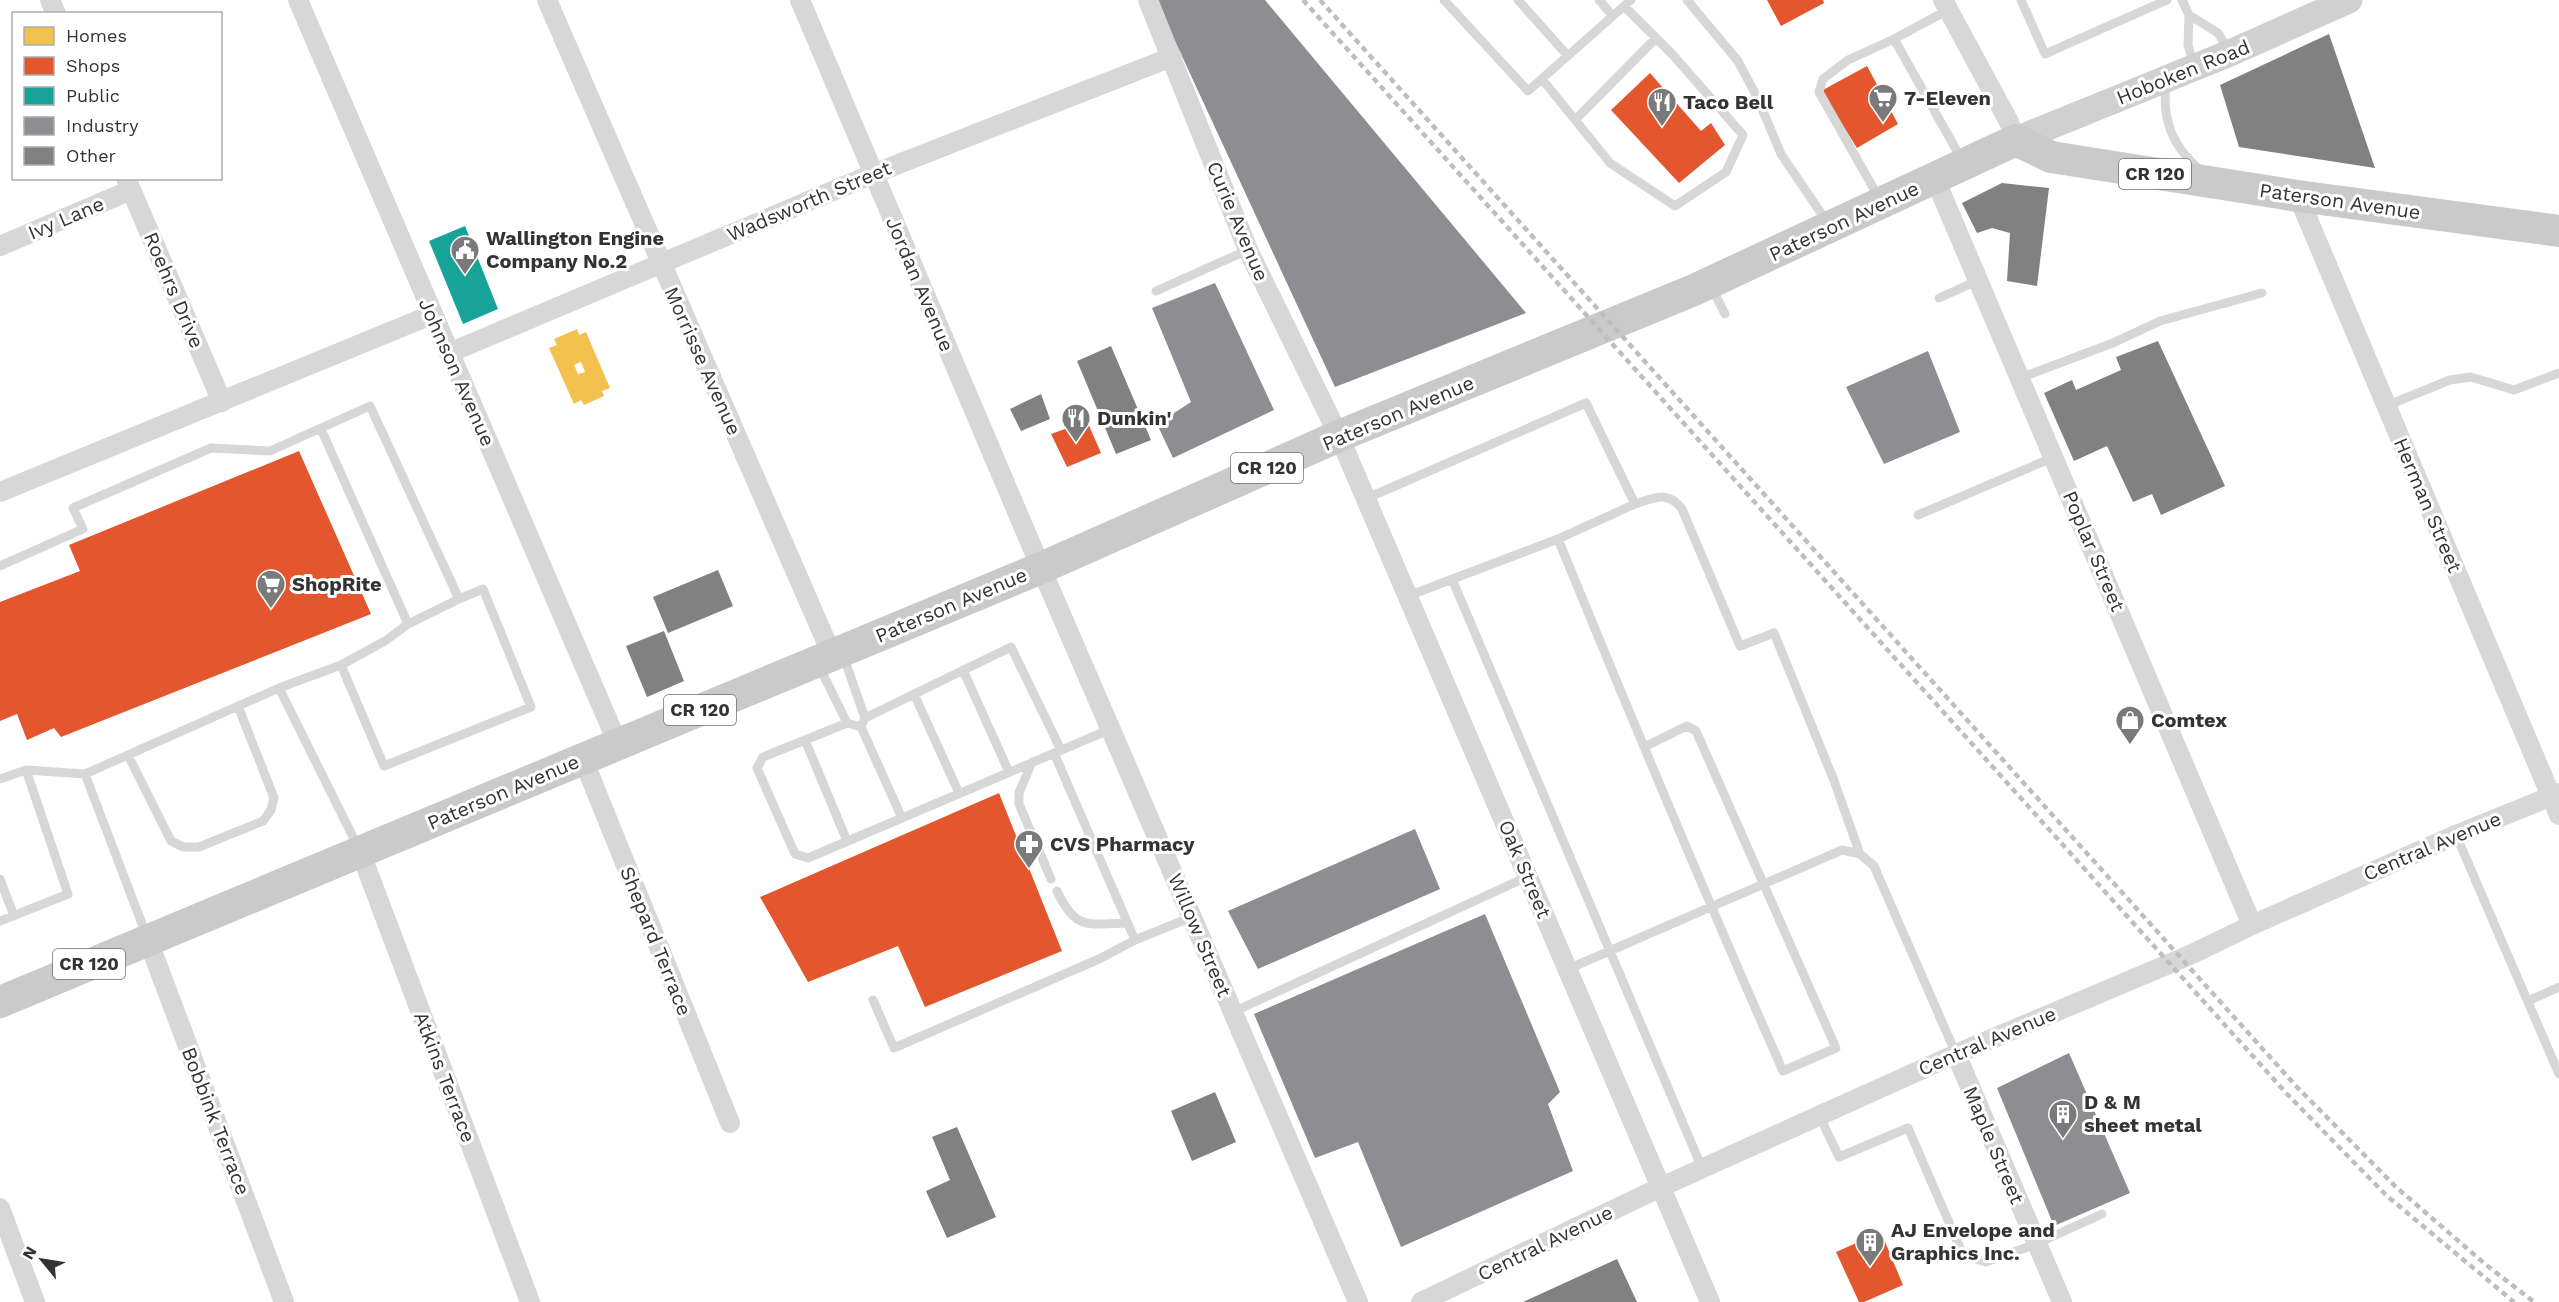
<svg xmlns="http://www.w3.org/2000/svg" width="2559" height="1302" viewBox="0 0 2559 1302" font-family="'Work Sans',sans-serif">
	<rect width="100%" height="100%" fill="#fff"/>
	<path fill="#f2c14e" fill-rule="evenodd" d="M577 329 579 335 586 332 610 388 602 391 604 396 584 405 581 400 574 404 549 348 557 345 554 339ZM581 362 585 372 578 374 574 365Z"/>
	<path fill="#e4572e" d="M1767 0H1823L1824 3 1781 26Z
		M1867 66 1898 124 1857 148 1821 91Z
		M1650 73 1701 131 1711 123 1725 145 1679 183 1611 110Z
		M1087 421 1101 453 1067 467 1051 434Z
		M299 451 371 614 61 737 54 728 27 740 17 714 0 721V602L80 571 69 545Z
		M999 793 1062 951 925 1007 898 946 808 982 760 897Z
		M1881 1232 1903 1285 1864 1302H1859L1836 1252Z"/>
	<path fill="#17a398" d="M465 226 498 309 463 324 429 241Z"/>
	<path fill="#8d8d92" d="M1156 0H1265L1526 313 1335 387Z
		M1215 283 1274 410 1173 458 1157 424 1191 402 1152 308Z
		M1928 351 1960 432 1884 464 1846 387Z
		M1415 829 1440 889 1258 969 1228 911Z
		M1485 914 1560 1092 1548 1104 1573 1171 1401 1247 1358 1142 1315 1158 1254 1014Z
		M2069 1053 2130 1193 2054 1226 1997 1088Z"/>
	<path fill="#818181" d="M2329 34 2375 168 2239 147 2220 85Z
		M2002 183 2049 188 2037 286 2007 281 2010 233 1992 228 1977 233 1962 203Z
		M2158 341 2225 486 2161 515 2152 494 2133 502 2107 446 2074 461 2044 393 2072 380 2076 390 2121 370 2116 357Z
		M1111 346 1151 440 1116 454 1077 361Z
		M1041 394 1050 419 1021 431 1010 409Z
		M718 570 733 606 668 633 653 597Z
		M664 631 684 681 647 697 626 646Z
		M1215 1092 1236 1142 1192 1161 1171 1111Z
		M957 1127 996 1217 947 1238 926 1191 950 1180 932 1137Z
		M1617 1259 1637 1302H1523Z"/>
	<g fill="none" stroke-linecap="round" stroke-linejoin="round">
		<path stroke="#d7d7d7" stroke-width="9" d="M1444 0 1528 91 1631 0
			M1518 0 1568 56
			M1599 0 1613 16
			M1687 0 1738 61 1758 99 1781 154 1827 222
			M2021 0 2045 54 2167 0
			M2182 0 2189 15 2188 45 2194 65
			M2189 15 2218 33 2229 51
			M1894 39 1962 160
			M1542 79 1610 163 1675 206 1726 172 1743 135 1673 55 1624 6
			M2166 83C2162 121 2172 146 2201 171
			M1575 120 1656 38
			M1879 198 1819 92 1823 79 1848 60 1894 39 1948 10
			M1712 288 1725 314
			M1156 291 1248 250
			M1939 298 1979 280
			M2020 378 2113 343 2160 321 2262 293
			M2386 406 2450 380 2471 377 2514 390 2559 373
			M321 429 408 624 459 599
			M1365 499 1586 403 1635 504C1655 498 1668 490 1682 509L1740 646 1774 633 1833 778 1860 854
			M1918 515 2054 457
			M1558 539 1635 504
			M0 566 83 529 73 508 211 448 270 451 370 406 459 599 483 589 531 707 384 766 341 665 279 688 85 774 26 770 68 894 0 921
			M1452 579 1702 1168
			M1408 596 1558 539C1631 717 1705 895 1783 1071L1836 1048 1696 731 1687 726 1644 747
			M843 655 865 718
			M341 665 385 641 408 624
			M819 666 847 723
			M963 670 1009 772
			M279 688 358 847
			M914 694 959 793
			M861 727 902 818
			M805 740 847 841
			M1061 750 1011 647 865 718 861 727 847 723 763 757 757 768 795 854 808 858 1111 729
			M1054 753 1135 940 1192 917
			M128 755 171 841 183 847H199L263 821 271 810 274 798 238 706
			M1032 762 1019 793V804L1051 879
			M85 774 147 937
			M0 779 26 770
			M2456 835 2559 1074
			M0 879 14 916
			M1057 891C1076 931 1087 924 1127 923
			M1568 969 1842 850 1860 854 1874 866 1956 1054
			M873 1000 894 1048 1099 959 1135 940
			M2528 1001 2559 987
			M1233 1012 1529 876
			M1819 1115 1839 1157 1908 1128 1961 1250 1971 1258 1986 1262 2036 1244 2102 1214"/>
		<path stroke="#d7d7d7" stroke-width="20" d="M50 0 56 14
			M298 0 618 744
			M547 0 832 655
			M800 0 1041 568 1358 1302
			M1148 0 1248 250 1339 436 1710 1302
			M1943 0 2009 122 2016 140
			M126 178 222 402
			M1935 179 2252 925
			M2298 196 2559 815
			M0 246 131 190
			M449 353 873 174 1172 57
			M0 492 431 315
			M583 759 730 1123
			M360 851 530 1302
			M148 940 284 1302
			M1956 1054 2062 1302
			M0 1208 35 1302
			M1421 1302 1661 1187 1956 1054 2190 955 2252 925 2456 835 2559 793"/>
		<path stroke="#d0d0d0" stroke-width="27" d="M2016 140 2230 53 2349 0"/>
		<path stroke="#cacaca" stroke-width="32" d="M0 1002 1041 568 1339 436 1694 290 2016 140 2051 157 2298 196 2559 231"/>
		<path stroke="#bebebe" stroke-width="4.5" stroke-dasharray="6 4.5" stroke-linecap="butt" d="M1303 0 2287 1094 2387 1196 2514 1302
			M1320 0 2296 1086 2396 1187 2485 1264 2534 1302"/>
	</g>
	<defs>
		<g id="supermarket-pin" transform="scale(1.5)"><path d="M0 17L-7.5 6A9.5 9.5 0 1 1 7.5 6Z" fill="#7a7a7a" stroke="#fff"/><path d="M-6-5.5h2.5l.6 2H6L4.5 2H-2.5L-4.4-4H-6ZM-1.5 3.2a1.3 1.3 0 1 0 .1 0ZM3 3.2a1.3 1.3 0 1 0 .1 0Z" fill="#fff"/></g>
		<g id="restaurant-pin" transform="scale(1.5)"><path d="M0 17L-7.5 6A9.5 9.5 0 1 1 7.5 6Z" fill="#7a7a7a" stroke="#fff"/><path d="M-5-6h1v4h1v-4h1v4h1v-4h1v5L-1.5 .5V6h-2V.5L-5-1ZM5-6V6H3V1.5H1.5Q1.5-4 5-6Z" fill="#fff"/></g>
		<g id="civic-pin" transform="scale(1.5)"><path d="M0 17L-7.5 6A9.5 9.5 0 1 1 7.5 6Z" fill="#7a7a7a" stroke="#fff"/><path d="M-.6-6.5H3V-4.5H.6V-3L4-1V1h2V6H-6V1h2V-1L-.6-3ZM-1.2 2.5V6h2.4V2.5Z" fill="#fff"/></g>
		<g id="shop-pin" transform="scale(1.5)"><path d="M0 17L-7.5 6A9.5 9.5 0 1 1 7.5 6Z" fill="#7a7a7a" stroke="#fff"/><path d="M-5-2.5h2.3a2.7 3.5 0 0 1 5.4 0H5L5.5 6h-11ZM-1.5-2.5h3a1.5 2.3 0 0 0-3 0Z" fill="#fff"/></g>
		<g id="pharmacy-pin" transform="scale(1.5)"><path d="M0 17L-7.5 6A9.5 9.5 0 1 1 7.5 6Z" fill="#7a7a7a" stroke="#fff"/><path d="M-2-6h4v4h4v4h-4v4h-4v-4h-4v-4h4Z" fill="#fff"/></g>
		<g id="building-pin" transform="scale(1.5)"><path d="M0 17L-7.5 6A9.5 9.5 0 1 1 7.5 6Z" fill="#7a7a7a" stroke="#fff"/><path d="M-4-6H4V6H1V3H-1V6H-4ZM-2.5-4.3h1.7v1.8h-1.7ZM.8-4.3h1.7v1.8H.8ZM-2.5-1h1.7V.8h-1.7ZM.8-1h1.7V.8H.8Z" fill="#fff"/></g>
	</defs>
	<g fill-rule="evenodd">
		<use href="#supermarket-pin" x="1883" y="98"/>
		<use href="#restaurant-pin" x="1662" y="102"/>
		<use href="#civic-pin" x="465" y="250"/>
		<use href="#restaurant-pin" x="1076" y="418"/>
		<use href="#supermarket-pin" x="271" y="584"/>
		<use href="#shop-pin" x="2130" y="720"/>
		<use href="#pharmacy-pin" x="1029" y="844"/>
		<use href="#building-pin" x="2063" y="1114"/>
		<use href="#building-pin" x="1870" y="1242"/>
	</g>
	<g text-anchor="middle" stroke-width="6" stroke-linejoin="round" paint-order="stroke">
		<g fill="#fff" stroke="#707070" stroke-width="1.5">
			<rect x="2119" y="159" width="72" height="30" rx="4.5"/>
			<rect x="1231" y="453" width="72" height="30" rx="4.5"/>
			<rect x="664" y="695" width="72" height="30" rx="4.5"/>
			<rect x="53" y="949" width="72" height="30" rx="4.5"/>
		</g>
		<g font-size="18" font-weight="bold" fill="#333">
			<text x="2155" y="180">CR 120</text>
			<text x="1267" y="474">CR 120</text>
			<text x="700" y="716">CR 120</text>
			<text x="89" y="970">CR 120</text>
		</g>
		<g font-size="20" fill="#333" stroke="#fff">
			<text transform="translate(2183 72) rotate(-22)" y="7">Hoboken Road</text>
			<text transform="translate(809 201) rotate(-23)" y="7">Wadsworth Street</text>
			<text transform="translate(2340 201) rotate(8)" y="7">Paterson Avenue</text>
			<text transform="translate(66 218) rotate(-23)" y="7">Ivy Lane</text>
			<text transform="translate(1238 221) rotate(67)" y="7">Curie Avenue</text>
			<text transform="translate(1844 221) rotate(-25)" y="7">Paterson Avenue</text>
			<text transform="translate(920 284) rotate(67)" y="7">Jordan Avenue</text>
			<text transform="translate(174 290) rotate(67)" y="7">Roehrs Drive</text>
			<text transform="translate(703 361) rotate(66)" y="7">Morrisse Avenue</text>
			<text transform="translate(457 372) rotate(66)" y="7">Johnson Avenue</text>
			<text transform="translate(1398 413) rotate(-23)" y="7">Paterson Avenue</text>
			<text transform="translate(2428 505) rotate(67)" y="7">Herman Street</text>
			<text transform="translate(2094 551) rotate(67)" y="7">Poplar Street</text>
			<text transform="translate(951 605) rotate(-23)" y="7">Paterson Avenue</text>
			<text transform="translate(503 792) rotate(-23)" y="7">Paterson Avenue</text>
			<text transform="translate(2432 846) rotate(-23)" y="7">Central Avenue</text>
			<text transform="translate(1525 869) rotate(67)" y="7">Oak Street</text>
			<text transform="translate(1200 935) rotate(67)" y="7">Willow Street</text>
			<text transform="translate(656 941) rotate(68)" y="7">Shepard Terrace</text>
			<text transform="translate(1987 1041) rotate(-23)" y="7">Central Avenue</text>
			<text transform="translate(445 1077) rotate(69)" y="7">Atkins Terrace</text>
			<text transform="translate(216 1121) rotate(69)" y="7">Bobbink Terrace</text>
			<text transform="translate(1994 1145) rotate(67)" y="7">Maple Street</text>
			<text transform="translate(1545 1243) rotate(-26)" y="7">Central Avenue</text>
		</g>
		<g font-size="20" font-weight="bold" fill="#333" stroke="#fff" text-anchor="start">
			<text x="1904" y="105">7-Eleven</text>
			<text x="1683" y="109">Taco Bell</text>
			<text x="486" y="245">Wallington Engine<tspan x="486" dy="23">Company No.2</tspan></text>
			<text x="1097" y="425">Dunkin'</text>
			<text x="292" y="591">ShopRite</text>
			<text x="2151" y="727">Comtex</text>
			<text x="1050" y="851">CVS Pharmacy</text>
			<text x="2084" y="1109">D &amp; M<tspan x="2084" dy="23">sheet metal</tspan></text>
			<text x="1891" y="1237">AJ Envelope and<tspan x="1891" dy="23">Graphics Inc.</tspan></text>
		</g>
	</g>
	<rect x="12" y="12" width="210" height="168" fill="#ffffff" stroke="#adadad" stroke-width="1.5"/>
	<rect x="24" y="27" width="30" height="18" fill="#f2c14e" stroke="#adadad" stroke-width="1.5"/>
	<text x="66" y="42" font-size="18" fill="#333333">Homes</text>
	<rect x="24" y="57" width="30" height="18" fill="#e4572e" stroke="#adadad" stroke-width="1.5"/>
	<text x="66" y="72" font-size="18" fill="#333333">Shops</text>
	<rect x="24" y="87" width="30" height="18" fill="#17a398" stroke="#adadad" stroke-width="1.5"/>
	<text x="66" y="102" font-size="18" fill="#333333">Public</text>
	<rect x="24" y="117" width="30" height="18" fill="#8d8d92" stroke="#adadad" stroke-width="1.5"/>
	<text x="66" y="132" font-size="18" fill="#333333">Industry</text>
	<rect x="24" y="147" width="30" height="18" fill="#818181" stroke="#adadad" stroke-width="1.5"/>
	<text x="66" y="162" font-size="18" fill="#333333">Other</text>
	<g transform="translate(42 1260) rotate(300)" stroke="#ffffff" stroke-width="4.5" paint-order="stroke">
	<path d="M0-4.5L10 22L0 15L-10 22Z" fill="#333333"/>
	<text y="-9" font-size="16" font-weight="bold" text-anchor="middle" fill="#333333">N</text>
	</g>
</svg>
